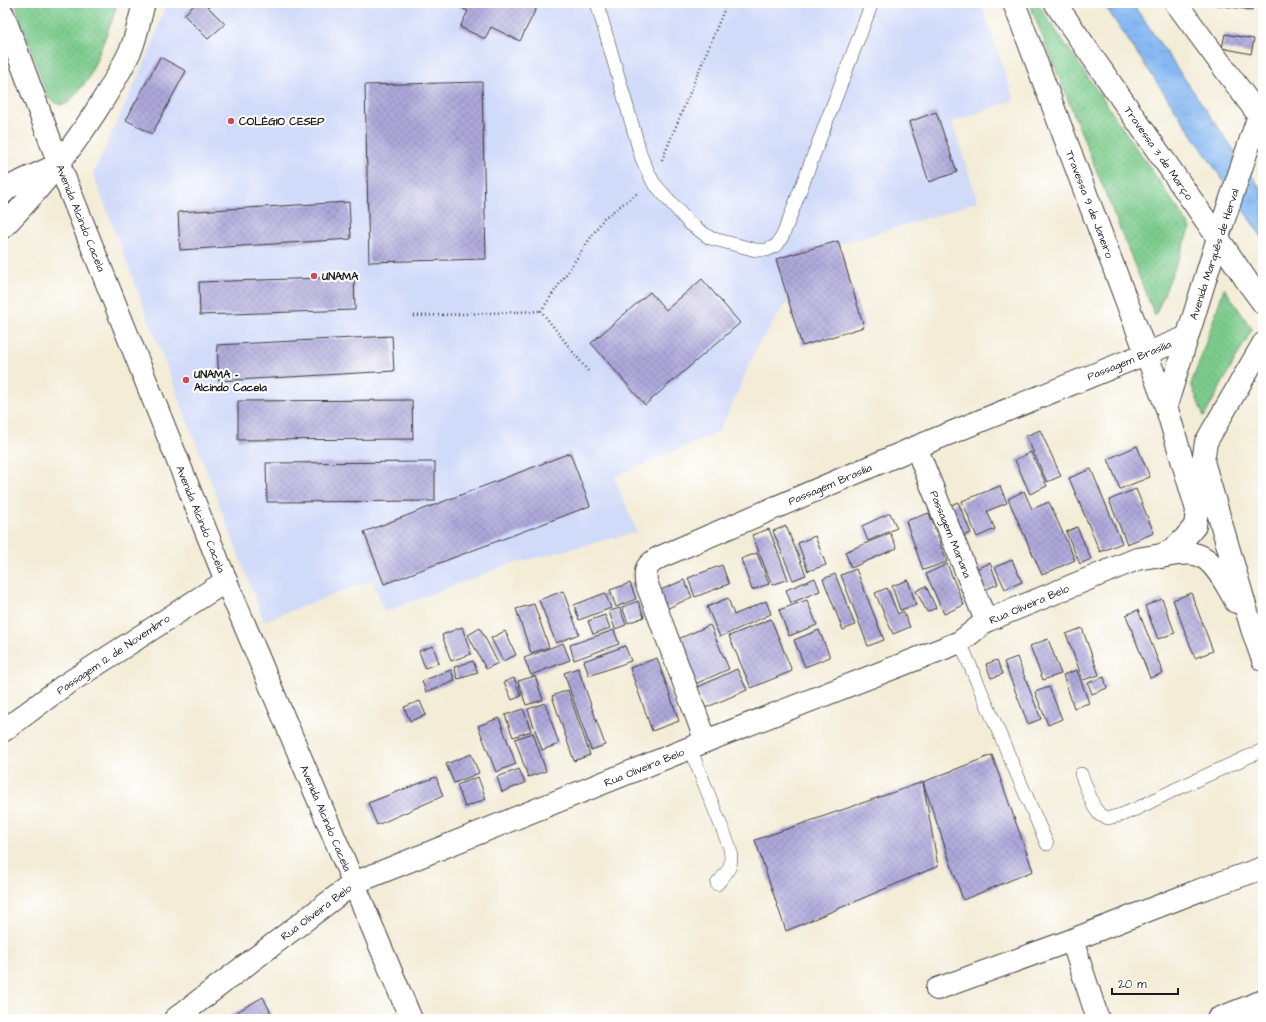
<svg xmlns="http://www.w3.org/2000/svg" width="1266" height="1022" viewBox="0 0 1266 1022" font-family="'Architects Daughter',sans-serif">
	<defs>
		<pattern id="park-dots" width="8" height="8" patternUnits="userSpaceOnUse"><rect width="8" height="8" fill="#7bcb8c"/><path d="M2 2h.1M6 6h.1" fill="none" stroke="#6aae78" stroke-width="1.8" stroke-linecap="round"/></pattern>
		<pattern id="water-ripples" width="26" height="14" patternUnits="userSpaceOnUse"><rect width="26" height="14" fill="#85b7f2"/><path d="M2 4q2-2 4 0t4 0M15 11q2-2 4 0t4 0" fill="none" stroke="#729dcf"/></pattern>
		<pattern id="building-cross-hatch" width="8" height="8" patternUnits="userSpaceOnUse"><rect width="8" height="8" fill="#ada7da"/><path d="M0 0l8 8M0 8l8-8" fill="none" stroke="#948fba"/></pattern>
	</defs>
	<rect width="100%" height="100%" fill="#fff"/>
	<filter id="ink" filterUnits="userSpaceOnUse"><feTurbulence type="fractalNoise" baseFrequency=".025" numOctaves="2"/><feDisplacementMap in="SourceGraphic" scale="8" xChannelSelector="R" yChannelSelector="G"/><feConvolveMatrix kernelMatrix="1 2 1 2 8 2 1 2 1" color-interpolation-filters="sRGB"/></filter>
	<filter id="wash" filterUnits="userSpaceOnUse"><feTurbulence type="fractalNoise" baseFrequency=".012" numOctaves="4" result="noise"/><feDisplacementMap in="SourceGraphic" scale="16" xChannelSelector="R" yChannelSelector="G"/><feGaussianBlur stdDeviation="0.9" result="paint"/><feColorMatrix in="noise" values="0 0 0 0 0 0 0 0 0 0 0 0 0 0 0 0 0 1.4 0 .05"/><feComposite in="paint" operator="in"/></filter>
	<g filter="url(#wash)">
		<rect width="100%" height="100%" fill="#f3ecd7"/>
		<path fill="#d0daf9" d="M166 3H981L1014 100 952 122 978 201 945 213 824 249 757 346 736 396 719 432 614 477 637 532 511 564 384 612 373 580 264 621 93 174 153 44Z"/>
		<path fill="url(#park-dots)" stroke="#4c7454" d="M15 3H117L113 18 89 78 71 100 66 104 60 105 48 98Z
			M1029 3H1037L1191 228 1155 316Z
			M1224 288 1252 329 1204 417 1191 384 1200 360Z"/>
		<path fill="url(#water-ripples)" stroke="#506a87" d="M1103 3H1132L1263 192V239Z"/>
		<g id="blocks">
			<path fill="url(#building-cross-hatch)" d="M196 3H204L225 24 208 39 184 15Z
				M462 3H539L520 41 491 27 485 39 460 27 468 11 460 7Z
				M1210 3H1254L1252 10 1210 4Z
				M1225 34 1254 39 1251 54 1222 48Z
				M160 57 186 71 152 134 126 120Z
				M482 82 486 259 369 262 365 85Z
				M936 112 957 172 929 182 909 122Z
				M349 202 351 239 180 250 178 212Z
				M838 241 864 327 802 346 776 259Z
				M354 277 355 310 200 315 199 282Z
				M702 279 740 323 645 405 591 343 650 292 666 310Z
				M392 336 394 371 219 381 217 345Z
				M412 400 413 439 238 440V401Z
				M1040 430 1061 476 1047 482 1026 436Z
				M1137 446 1150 477 1120 489 1108 459Z
				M1031 452 1047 486 1030 494 1015 460Z
				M570 453 590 506 384 584 364 532Z
				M435 462V501L267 502 266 463Z
				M1091 469 1122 543 1100 552 1069 478Z
				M1000 486 1007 503 987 511 995 529 977 537 962 501Z
				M1136 489 1154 533 1127 544 1109 500Z
				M1024 491 1032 509 1049 502 1075 560 1042 575 1008 499Z
				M958 502 971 533 958 538 945 508Z
				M890 513 897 528 868 541 862 526Z
				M929 513 947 562 923 570 906 521Z
				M786 526 806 575 793 580 773 531Z
				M1077 527 1091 559 1080 564 1066 532Z
				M769 529 788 579 772 585 752 535Z
				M890 533 897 548 851 568 845 552Z
				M815 536 826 565 808 571 798 543Z
				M757 553 769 584 752 590 741 559Z
				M1012 560 1022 582 1005 589 995 567Z
				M990 563 998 584 980 592 971 571Z
				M947 564 964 605 944 614 926 574Z
				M722 565 729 584 695 597 688 578Z
				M856 569 884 640 868 646 841 575Z
				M835 574 855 625 843 630 823 579Z
				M815 578 820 591 791 603 786 590Z
				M684 580 692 597 664 610 656 592Z
				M908 580 916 605 900 610 892 586Z
				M630 583 636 599 616 607 610 590Z
				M926 586 936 608 927 612 916 591Z
				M887 588 898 614 903 611 910 627 893 634 875 593Z
				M563 591 579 634 556 643 539 600Z
				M605 593 611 608 579 620 574 605Z
				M1191 593 1213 651 1195 658 1173 600Z
				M728 598 734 615 766 601 771 614 720 637 707 607Z
				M1162 599 1175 633 1158 639 1145 606Z
				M807 600 817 625 789 636 779 610Z
				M638 601 644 617 628 623 622 607Z
				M534 604 549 647 531 653 516 609Z
				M620 608 626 625 615 629 609 611Z
				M1138 610 1163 673 1150 678 1126 615Z
				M605 615 610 628 593 634 588 621Z
				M771 619 792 671 751 688 729 636Z
				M710 625 729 669 695 684 676 640Z
				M462 627 471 654 451 661 442 635Z
				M480 628 498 663 486 669 468 635Z
				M1082 628 1099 675 1083 680 1066 634Z
				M614 630 619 644 574 660 570 645Z
				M819 630 830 657 805 667 794 640Z
				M505 631 516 655 503 661 491 638Z
				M1048 639 1061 674 1043 680 1030 646Z
				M563 643 570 660 531 675 524 658Z
				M433 646 439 663 425 668 419 651Z
				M625 646 631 661 589 676 584 661Z
				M1017 657 1041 719 1028 724 1004 662Z
				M657 658 679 721 652 731 630 668Z
				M997 660 1003 674 991 678 986 664Z
				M473 661 478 673 458 679 454 667Z
				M578 668 605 745 591 750 564 673Z
				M737 669 747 690 705 708 696 688Z
				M451 670 455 681 426 692 422 681Z
				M1077 670 1089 703 1074 708 1063 675Z
				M535 676 543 700 526 705 518 681Z
				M1104 677 1107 688 1092 694 1088 683Z
				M514 678 521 696 512 700 504 682Z
				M1049 687 1062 719 1048 725 1035 692Z
				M568 690 590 755 574 761 552 696Z
				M420 701 426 715 410 721 404 707Z
				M545 703 559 744 542 750 528 709Z
				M523 709 531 731 513 737 505 715Z
				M499 718 516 764 496 772 478 726Z
				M533 733 546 771 528 777 515 739Z
				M471 754 479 773 454 783 446 764Z
				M992 755 1033 871 963 900 923 782Z
				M519 769 525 783 502 792 497 777Z
				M436 777 443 796 377 825 368 803Z
				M478 777 486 799 465 807 457 785Z
				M923 782 938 866 786 931 755 840Z
				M263 997 274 1019H224Z"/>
		</g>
	</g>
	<g filter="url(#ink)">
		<use href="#blocks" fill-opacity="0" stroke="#3c3b38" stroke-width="1"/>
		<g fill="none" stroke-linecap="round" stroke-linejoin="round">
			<g stroke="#3c3b38" stroke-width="14">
				<path id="lane" d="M597 3 642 159 653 182 689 223 710 238 756 250H767L777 245 783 235 872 3
					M960 642 1047 844
					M690 748 730 848C733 867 729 870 717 884
					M1081 774 1094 807 1100 815 1108 818 1121 815 1138 808 1174 790 1263 750"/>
			</g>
			<g stroke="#3c3b38" stroke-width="24">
				<path id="street" d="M1014 3 1166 406
					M1055 3 1218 238 1249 284 1263 303
					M1176 3 1263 121
					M916 447 986 621
					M3 731 62 687 226 581
					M706 741 646 582C645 568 646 566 658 558L916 447 1187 337
					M1072 940 1098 1019
					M937 989 1072 940 1200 890 1263 868
					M1218 1019 1263 1001"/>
			</g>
			<g stroke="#3c3b38" stroke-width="24">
				<path id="secondary" d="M3 14 59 164 226 581 411 1019
					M3 193 9 187 53 167
					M3 227C42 187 77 143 106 95 115 80 125 63 132 47 137 33 140 17 144 3
					M1263 344 1206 442 1203 461 1252 629 1263 660
					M1161 557C1172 555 1187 551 1198 555 1215 560 1228 588 1236 602
					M175 1019 354 883 690 748 706 741 960 642 986 621 1137 559 1161 555 1173 550 1184 539 1195 526 1197 510 1166 406 1220 231 1263 103"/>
			</g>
			<path stroke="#3c3b38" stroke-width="2.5" stroke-dasharray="1 3" stroke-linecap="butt" d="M662 160 727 3
				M414 316 541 311
				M588 371 541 311 604 218 639 192"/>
			<use href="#lane" stroke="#fff" stroke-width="13"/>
			<use href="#street" stroke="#fff" stroke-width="22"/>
			<use href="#secondary" stroke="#fff" stroke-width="22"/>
		</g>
	</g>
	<g fill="#d1495b" stroke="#fff" stroke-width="1.5">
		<circle cx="231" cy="121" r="4"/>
		<circle cx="314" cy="276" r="4"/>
		<circle cx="186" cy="380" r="4"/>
	</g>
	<g text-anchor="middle" stroke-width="4" stroke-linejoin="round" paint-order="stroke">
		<g font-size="11" font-weight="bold" fill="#1c1c1c" stroke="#fff" text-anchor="start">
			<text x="239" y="125">COLÉGIO CESEP</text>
			<text x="322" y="280">UNAMA</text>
			<text x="194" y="378">UNAMA -<tspan x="194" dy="13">Alcindo Cacela</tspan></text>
		</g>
		<g font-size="11" fill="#1c1c1c" stroke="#fff">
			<text transform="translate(1159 153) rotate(55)" y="4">Travessa 3 de Março</text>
			<text transform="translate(1090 204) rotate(69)" y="4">Travessa 9 de Janeiro</text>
			<text transform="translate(81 218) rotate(68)" y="4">Avenida Alcindo Cacela</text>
			<text transform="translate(1214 254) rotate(-72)" y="4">Avenida Marquês de Herval</text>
			<text transform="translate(1129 360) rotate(-22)" y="4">Passagem Brasília</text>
			<text transform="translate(830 484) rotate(-23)" y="4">Passagem Brasília</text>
			<text transform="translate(201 519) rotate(68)" y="4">Avenida Alcindo Cacela</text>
			<text transform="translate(951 534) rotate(68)" y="4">Passagem Mariana</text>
			<text transform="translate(1029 604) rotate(-23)" y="4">Rua Oliveira Belo</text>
			<text transform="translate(113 654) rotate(-34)" y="4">Passagem 12 de Novembro</text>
			<text transform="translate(644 767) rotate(-22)" y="4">Rua Oliveira Belo</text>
			<text transform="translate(326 818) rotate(67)" y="4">Avenida Alcindo Cacela</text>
			<text transform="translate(316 912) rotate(-37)" y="4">Rua Oliveira Belo</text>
		</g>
	</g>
	<rect width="1266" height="1022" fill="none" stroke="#fff" stroke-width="16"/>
	<path d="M1112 988v6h66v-6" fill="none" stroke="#1c1c1c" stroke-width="2"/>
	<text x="1118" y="988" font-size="12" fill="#1c1c1c" stroke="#ffffff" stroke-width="3" paint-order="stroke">20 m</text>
</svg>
